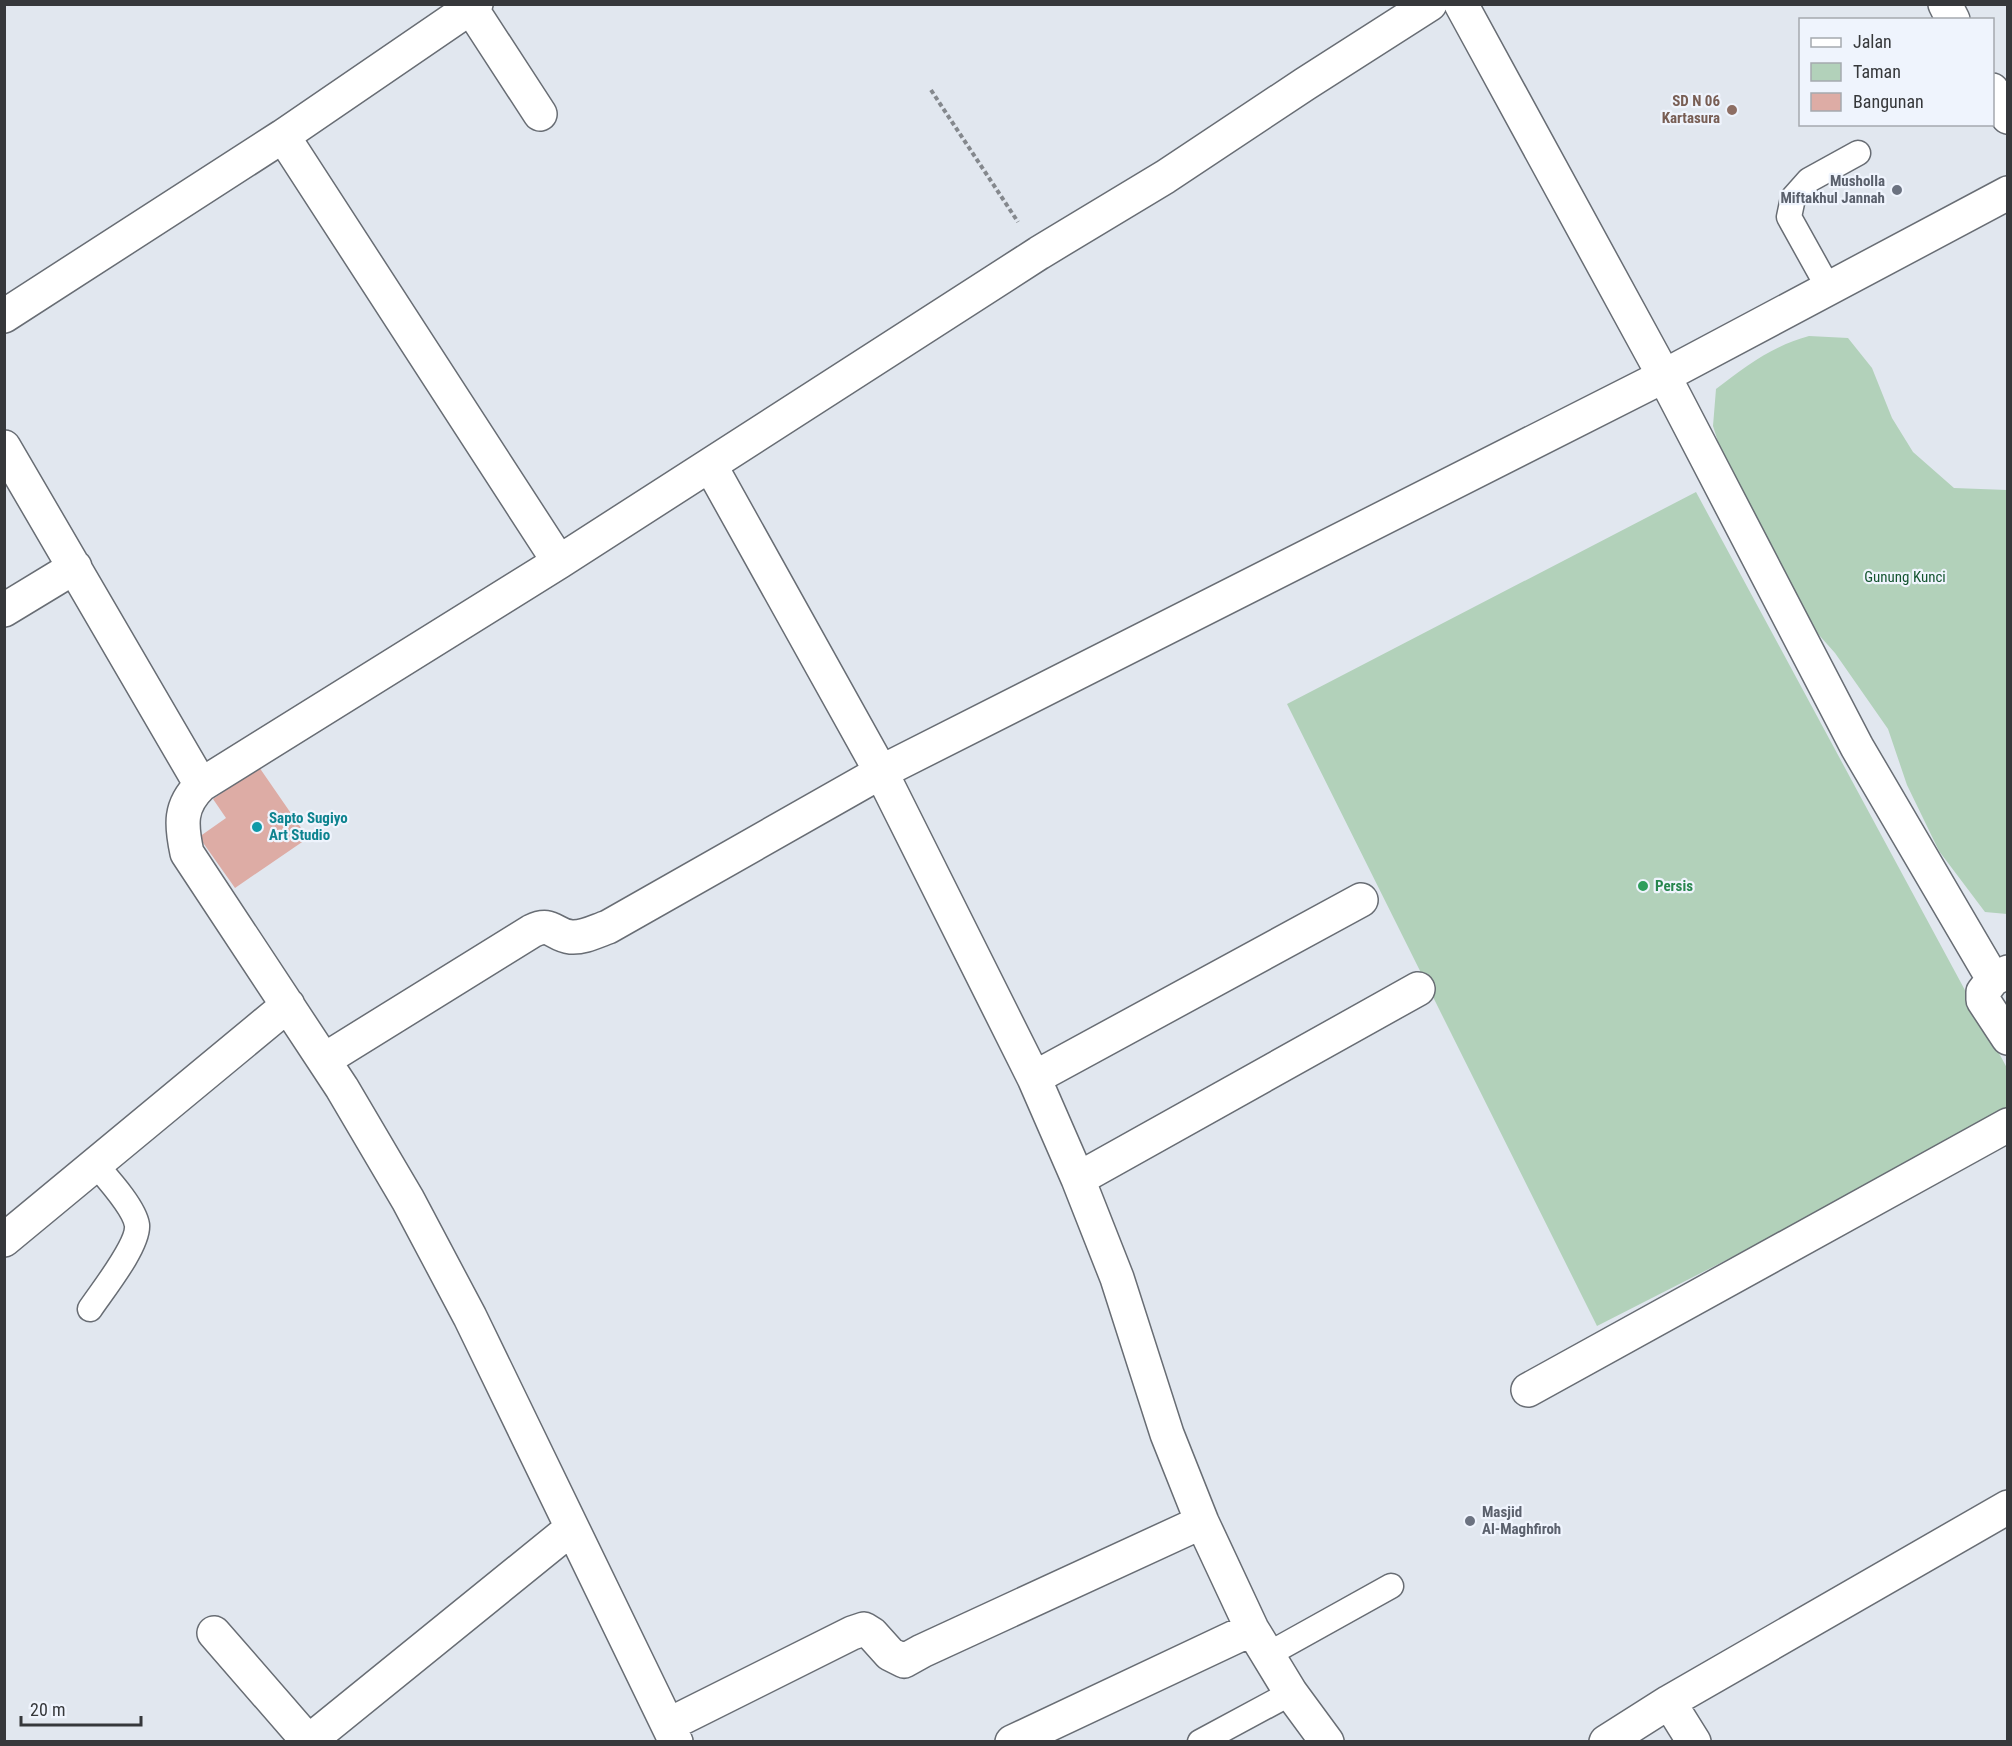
<svg xmlns="http://www.w3.org/2000/svg" width="2012" height="1746" viewBox="0 0 2012 1746" font-family="'Roboto Condensed',sans-serif">
	<rect width="100%" height="100%" fill="#e1e7ef"/>
	<path fill="#b2d1ba" d="M1809 336 1848 338 1872 368 1892 418 1913 452 1954 488 2007 490V914L1985 912 1939 851 1907 785 1888 729 1835 653 1786 598 1730 480 1713 426 1716 389C1746 366 1772 346 1809 336Z
		M1696 492 2007 1068V1117L1597 1326 1287 704Z"/>
	<path fill="#ddaca5" d="M259 767 308 838 235 888 199 837 226 818 213 799Z"/>
	<g fill="none" stroke-linecap="round" stroke-linejoin="round">
		<g stroke="#686d74" stroke-width="27">
			<path id="service" d="M1829 289 1789 217 1793 198 1809 180 1858 153
				M90 1309C102 1291 139 1245 137 1225 134 1207 107 1178 95 1164
				M1267 1655 1391 1586
				M1200 1742 1291 1693"/>
		</g>
		<g stroke="#686d74" stroke-width="36">
			<path id="minor" d="M1461 4 1664 376 1857 747 1993 979
				M1945 4 1953 20
				M471 8 540 114
				M1992 90 2008 117
				M283 136 559 562
				M4 316 283 136 476 4
				M4 447 201 785C179 806 181 825 187 853L342 1088 408 1200 470 1317 676 1742
				M710 465 881 772 1034 1078 1078 1179 1117 1278 1167 1434 1202 1522 1252 1629 1291 1693 1327 1742
				M4 610 75 567
				M201 785 559 562 1039 253 1165 177 1305 84 1430 4
				M2008 972 1993 979 1983 992V1000L2008 1038
				M324 1060 532 931C552 921 553 935 571 937 584 938 596 931 608 927L881 772 1664 376 2008 193
				M1034 1078 1361 900
				M1078 1179 1418 989
				M4 1240 288 1005
				M1528 1390 2008 1125
				M214 1633 308 1741
				M1669 1702 1694 1742
				M668 1725 852 1633 864 1629 872 1634 890 1654 904 1661 922 1651 1202 1522
				M308 1742 572 1528
				M1012 1742 1252 1629
				M1606 1742 1669 1702 2008 1507"/>
		</g>
		<path stroke="#84888d" stroke-width="4" stroke-dasharray="4.5 3" stroke-linecap="butt" d="M931 90 1018 222"/>
		<use href="#service" stroke="#fff" stroke-width="24"/>
		<use href="#minor" stroke="#fff" stroke-width="33"/>
	</g>
	<circle fill="#8d6e63" stroke="#eff4fd" stroke-width="2" cx="1732" cy="110" r="6"/>
	<g fill="#6b7280" stroke="#eff4fd" stroke-width="2">
		<circle cx="1897" cy="190" r="6"/>
		<circle cx="1470" cy="1521" r="6"/>
	</g>
	<circle fill="#0f9aa8" stroke="#eff4fd" stroke-width="2" cx="257" cy="827" r="6"/>
	<circle fill="#2e9e5b" stroke="#eff4fd" stroke-width="2" cx="1643" cy="886" r="6"/>
	<g text-anchor="middle" stroke-width="4.5" stroke-linejoin="round" paint-order="stroke">
		<g font-size="15" font-weight="bold" fill="#785e54" stroke="#eff4fd" text-anchor="end">
			<text x="1720" y="106">SD N 06<tspan x="1720" dy="17">Kartasura</tspan></text>
		</g>
		<g font-size="15" font-weight="bold" fill="#5b616d" stroke="#eff4fd" text-anchor="end">
			<text x="1885" y="186">Musholla<tspan x="1885" dy="17">Miftakhul Jannah</tspan></text>
			<text x="1482" y="1517" text-anchor="start">Masjid<tspan x="1482" dy="17">Al-Maghfiroh</tspan></text>
		</g>
		<g font-size="15" fill="#155530" stroke="#eff4fd">
			<text x="1905" y="582">Gunung Kunci</text>
		</g>
		<g font-size="15" font-weight="bold" fill="#0d838f" stroke="#eff4fd" text-anchor="start">
			<text x="269" y="823">Sapto Sugiyo<tspan x="269" dy="17">Art Studio</tspan></text>
		</g>
		<g font-size="15" font-weight="bold" fill="#27864d" stroke="#eff4fd" text-anchor="start">
			<text x="1655" y="891">Persis</text>
		</g>
	</g>
	<rect width="2012" height="1746" fill="none" stroke="#36383b" stroke-width="12"/>
	<rect x="1799" y="18" width="195" height="108" fill="#eff4fd" stroke="#a5a9af" stroke-width="1.5"/>
	<rect x="1811" y="38" width="30" height="9" fill="#ffffff" stroke="#a5a9af" stroke-width="1.5"/>
	<text x="1853" y="48" font-size="18" fill="#36383b">Jalan</text>
	<rect x="1811" y="63" width="30" height="18" fill="#b2d1ba" stroke="#a5a9af" stroke-width="1.5"/>
	<text x="1853" y="78" font-size="18" fill="#36383b">Taman</text>
	<rect x="1811" y="93" width="30" height="18" fill="#ddaca5" stroke="#a5a9af" stroke-width="1.5"/>
	<text x="1853" y="108" font-size="18" fill="#36383b">Bangunan</text>
	<path d="M21 1716v9h120v-9" fill="none" stroke="#36383b" stroke-width="3"/>
	<text x="30" y="1716" font-size="18" fill="#36383b" stroke="#eff4fd" stroke-width="4.5" paint-order="stroke">20 m</text>
</svg>
